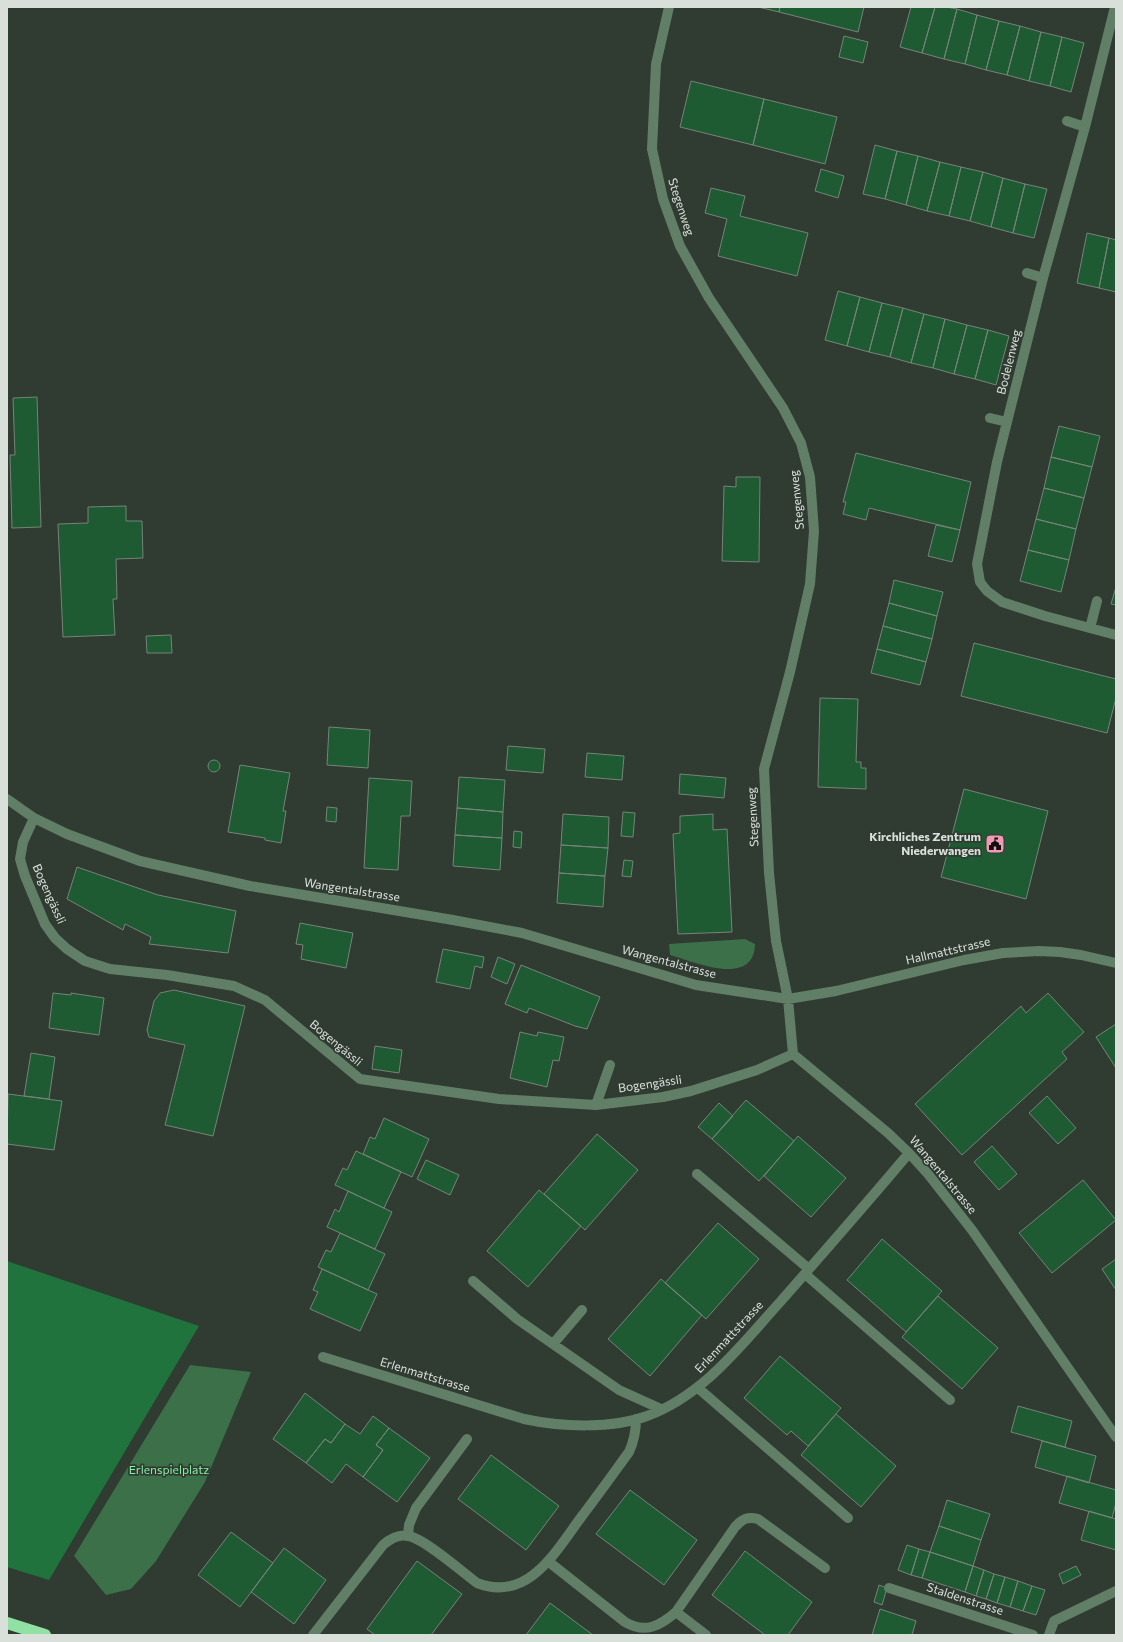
<svg xmlns="http://www.w3.org/2000/svg" width="1123" height="1642" viewBox="0 0 1123 1642" font-family="Commissioner,sans-serif">
	<rect width="100%" height="100%" fill="#303b32"/>
	<path fill="#3c7049" d="M745 939 755 944C754 988 694 962 670 955L669 944Z
		M190 1365 251 1372 205 1482 156 1561 131 1589 106 1595 74 1556Z"/>
	<path fill="#21733d" d="M7 1261 199 1326 49 1580 7 1567Z"/>
	<path fill="#1e5b32" stroke="#778379" d="M758 7H780L779 12Z
		M780 7H864L858 32 779 12Z
		M911 7H935L922 53 900 47Z
		M935 7H946L957 9 944 59 922 53Z
		M957 9 977 15 965 64 944 59Z
		M977 15 999 21 986 70 965 64Z
		M999 21 1020 26 1007 75 986 70Z
		M1020 26 1041 32 1029 81 1007 75Z
		M1041 32 1062 37 1050 86 1029 81Z
		M844 36 868 42 863 63 839 57Z
		M1062 37 1084 43 1071 92 1050 86Z
		M691 81 764 99 753 145 680 127Z
		M764 99 837 117 825 164 753 145Z
		M875 145 897 151 885 199 863 194Z
		M897 151 918 156 906 205 885 199Z
		M918 156 940 162 927 211 906 205Z
		M940 162 961 167 949 216 927 211Z
		M961 167 983 172 970 221 949 216Z
		M821 169 844 176 838 198 815 191Z
		M983 172 1003 178 991 227 970 221Z
		M1003 178 1025 184 1013 233 991 227Z
		M1025 184 1047 189 1034 238 1013 233Z
		M711 188 745 196 740 216 808 233 797 276 718 256 727 219 705 213Z
		M1087 233 1109 238 1099 288 1077 283Z
		M1109 238 1116 240V292L1099 288Z
		M838 291 860 297 847 346 825 340Z
		M860 297 882 303 869 352 847 346Z
		M882 303 903 308 890 357 869 352Z
		M903 308 924 314 911 363 890 357Z
		M924 314 945 319 933 368 911 363Z
		M945 319 967 325 954 374 933 368Z
		M967 325 988 330 975 379 954 374Z
		M988 330 1009 336 996 385 975 379Z
		M37 397 41 527 12 528 10 455H15L13 398Z
		M1059 426 1100 436 1092 467 1051 457Z
		M856 453 971 482 960 530 869 508 866 520 843 514 846 502H843Z
		M1051 457 1092 467 1084 498 1044 488Z
		M736 477H760L759 562 722 561 724 486 736 487Z
		M1044 488 1084 498 1076 529 1036 519Z
		M126 506V521H142L143 558 116 559 117 599H113L115 635 63 637 58 524 88 523V507Z
		M1036 519 1076 529 1069 560 1028 550Z
		M936 525 960 530 952 562 928 556Z
		M1028 550 1069 560 1061 592 1020 581Z
		M894 580 943 592 937 616 889 603Z
		M1116 587V605L1111 604Z
		M889 603 937 616 932 639 883 626Z
		M883 626 932 639 926 662 877 649Z
		M171 635 172 653H147L146 636Z
		M974 643 1116 679V698L1107 733 961 696Z
		M877 649 926 662 920 685 871 673Z
		M820 698 858 699 856 762H861V768H866V789L818 787Z
		M329 727 370 730 368 768 327 765Z
		M508 746 545 749 543 773 506 770Z
		M587 753 624 756 622 780 585 777Z
		M208 766a6 6 0 1 1 12 0a6 6 0 1 1-12 0Z
		M240 765 290 773 283 811H286L281 843 265 840V838L228 832Z
		M680 774 726 778 724 798 679 794Z
		M459 777 505 780 503 812 457 808Z
		M369 778 412 781 410 816H401L398 870 364 868Z
		M964 789 1048 811 1026 899 941 877Z
		M327 807 337 808 336 822 326 821Z
		M457 808 503 812 502 838 455 835Z
		M623 812 635 813 633 837 621 836Z
		M563 814 609 817 608 848 561 845Z
		M713 814V830L727 829 732 932 678 934 673 834 680 833V816Z
		M514 831 522 832 521 848 513 847Z
		M455 835 502 838 500 870 453 866Z
		M561 845 608 848 605 876 559 873Z
		M624 860 633 861 631 877 622 876Z
		M77 867 158 895 236 911 228 953 149 944 151 937 125 924 123 930 67 899Z
		M559 873 605 876 603 907 557 903Z
		M300 923 353 933 346 968 301 959 303 945 296 944Z
		M443 949 484 957 482 968 475 966 470 989 436 982Z
		M498 957 515 964 507 984 491 977Z
		M521 965 600 997 587 1029 575 1026 529 1008 527 1013 505 1004Z
		M174 990 245 1006 213 1136 165 1125 185 1045 149 1037 147 1030 154 1001 160 993Z
		M53 993 71 995V993L104 998 99 1035 49 1028Z
		M1048 993 1084 1032 1062 1052 1067 1059 962 1155 915 1104 1021 1006 1026 1013Z
		M1116 1024V1068L1096 1037Z
		M520 1032 537 1036 538 1032 564 1037 559 1061 553 1060 547 1087 510 1078Z
		M375 1046 402 1050 399 1073 372 1069Z
		M31 1053 55 1057 49 1099 24 1096Z
		M8 1094 62 1101 54 1150 7 1144Z
		M1047 1096 1076 1128 1058 1144 1029 1113Z
		M746 1100 794 1141 759 1181 712 1139Z
		M719 1103 733 1116 712 1139 698 1127Z
		M384 1118 429 1139 412 1177 363 1154 370 1137 375 1139Z
		M597 1134 638 1170 585 1230 544 1194Z
		M798 1136 846 1178 811 1217 764 1176Z
		M992 1146 1017 1174 999 1190 974 1162Z
		M356 1151 401 1172 384 1208 335 1185 343 1168 347 1170Z
		M426 1160 459 1175 450 1195 417 1179Z
		M1083 1180 1116 1220 1052 1273 1019 1233Z
		M539 1190 581 1226 528 1287 487 1251Z
		M348 1191 392 1212 375 1249 327 1227 335 1209 339 1212Z
		M718 1223 759 1259 706 1319 665 1283Z
		M340 1233 385 1254 368 1290 318 1267 326 1250 331 1252Z
		M882 1239 942 1291 906 1332 847 1280Z
		M1116 1259V1290L1102 1269Z
		M322 1269 377 1294 360 1331 310 1309 318 1292 313 1290Z
		M661 1279 702 1315 650 1376 608 1339Z
		M938 1296 998 1348 962 1389 902 1337Z
		M780 1356 841 1408 808 1446 791 1431 787 1435 744 1398Z
		M305 1393 345 1424 331 1443 325 1439 306 1463 273 1439Z
		M1018 1406 1072 1421 1065 1447 1011 1432Z
		M836 1414 896 1466 861 1507 801 1455Z
		M373 1416 389 1428 376 1445 383 1450 363 1477 346 1464 332 1483 306 1463 325 1439 331 1443 345 1424 360 1434Z
		M389 1428 430 1458 397 1502 363 1477 383 1450 376 1445Z
		M1042 1441 1096 1456 1089 1483 1035 1467Z
		M491 1455 559 1506 526 1550 458 1499Z
		M1067 1476 1116 1490V1503L1112 1518 1059 1503Z
		M630 1490 697 1540 664 1585 596 1534Z
		M947 1500 990 1514 981 1540 939 1526Z
		M1089 1511 1116 1519V1550L1081 1540Z
		M939 1526 981 1540 973 1566 930 1552Z
		M231 1532 273 1563 240 1607 198 1575Z
		M907 1545 919 1549 911 1575 898 1570Z
		M284 1548 326 1580 294 1624 251 1592Z
		M919 1549 930 1552 922 1578 911 1575Z
		M745 1551 812 1602 788 1635H765L712 1595Z
		M930 1552 973 1566 965 1592 922 1578Z
		M417 1561 462 1594 431 1635H375L367 1629Z
		M973 1566 984 1570 976 1596 965 1592Z
		M1076 1566 1081 1575 1063 1584 1059 1574Z
		M984 1570 994 1574 986 1599 976 1596Z
		M994 1574 1005 1577 997 1603 986 1599Z
		M1005 1577 1018 1581 1010 1607 997 1603Z
		M1018 1581 1032 1586 1023 1611 1010 1607Z
		M879 1585 887 1588 882 1605 874 1602Z
		M1032 1586 1045 1590 1036 1615 1023 1611Z
		M550 1603 593 1635H526Z
		M880 1609 916 1621 912 1635H872Z"/>
	<g fill="none" stroke-linecap="round" stroke-linejoin="round">
		<path stroke="#607f66" stroke-width="10" d="M669 7 656 64 652 149 663 199 680 246 709 298 783 408 801 443 810 477 814 531 810 584 790 672 764 769 769 873 776 941 788 999 793 1054 888 1133 909 1153 928 1174 972 1230 1116 1437
			M1115 7 1085 127 1043 278 997 462 977 564 980 582 987 591 1002 602 1045 616 1116 635
			M1067 121 1085 127
			M1027 273 1043 278
			M990 418 1007 422
			M1090 628 1097 601
			M7 799 34 818 67 834 140 861 250 886 453 920 522 933 696 985 788 999 836 991 964 960 1003 953 1039 951 1060 952 1081 955 1116 963
			M34 818 23 842 20 859 25 876 45 924 55 938 67 949 85 961 110 969 167 975 234 986 265 1000 360 1079 499 1099 596 1105 663 1097 691 1091 757 1070 793 1054
			M596 1105 610 1065
			M697 1174 809 1269
			M805 1274 950 1400
			M473 1281 517 1319 619 1390 661 1409
			M553 1344 582 1310
			M323 1357 524 1419C561 1427 612 1429 647 1416 704 1395 741 1345 781 1301 824 1252 867 1203 909 1153
			M698 1388 848 1518
			M408 1535 409 1525 416 1508 467 1439
			M549 1562 625 1622C645 1634 660 1626 676 1612L735 1527C742 1519 748 1516 758 1519L825 1568
			M889 1588 1033 1635
			M676 1612 706 1635
			M313 1635 383 1545C390 1539 399 1534 408 1536 424 1538 462 1572 477 1583 528 1603 556 1551 582 1516 598 1495 613 1474 629 1452 634 1441 636 1432 636 1419
			M1049 1635 1054 1621 1116 1591"/>
		<path stroke="#91e1a4" stroke-width="12" d="M7 1623 45 1635"/>
	</g>
	<defs>
		<g id="civic-square" transform="scale(1)"><rect x="-9" y="-9" width="18" height="18" rx="4" fill="#f19ab4" stroke="#303b32"/><path d="M-.6-6.5H3V-4.5H.6V-3L4-1V1h2V6H-6V1h2V-1L-.6-3ZM-1.2 2.5V6h2.4V2.5Z" fill="#111"/></g>
	</defs>
	<g fill-rule="evenodd">
		<use href="#civic-square" x="995" y="844"/>
	</g>
	<g text-anchor="middle" stroke-width="3.5" stroke-linejoin="round" paint-order="stroke">
		<g font-size="12" fill="#d9e0da" stroke="#303b32">
			<text transform="translate(681 207) rotate(72)" y="4">Stegenweg</text>
			<text transform="translate(1009 362) rotate(-76)" y="4">Bodelenweg</text>
			<text transform="translate(797 500) rotate(-96)" y="4">Stegenweg</text>
			<text transform="translate(753 817) rotate(-93)" y="4">Stegenweg</text>
			<text transform="translate(352 890) rotate(9)" y="4">Wangentalstrasse</text>
			<text transform="translate(49 894) rotate(66)" y="4">Bogengässli</text>
			<text transform="translate(948 951) rotate(-13)" y="4">Hallmattstrasse</text>
			<text transform="translate(669 962) rotate(15)" y="4">Wangentalstrasse</text>
			<text transform="translate(336 1043) rotate(40)" y="4">Bogengässli</text>
			<text transform="translate(650 1084) rotate(-8)" y="4">Bogengässli</text>
			<text transform="translate(943 1175) rotate(50)" y="4">Wangentalstrasse</text>
			<text transform="translate(729 1337) rotate(-47)" y="4">Erlenmattstrasse</text>
			<text transform="translate(425 1375) rotate(17)" y="4">Erlenmattstrasse</text>
			<text transform="translate(965 1599) rotate(18)" y="4">Staldenstrasse</text>
		</g>
		<g font-size="12" font-weight="bold" fill="#d9e0da" stroke="#303b32" text-anchor="end">
			<text x="981" y="841">Kirchliches Zentrum<tspan x="981" dy="14">Niederwangen</tspan></text>
		</g>
		<g font-size="12" fill="#86efa1" stroke="#303b32">
			<text x="169" y="1474">Erlenspielplatz</text>
		</g>
	</g>
	<rect width="1123" height="1642" fill="none" stroke="#d9e0da" stroke-width="16"/>
</svg>
